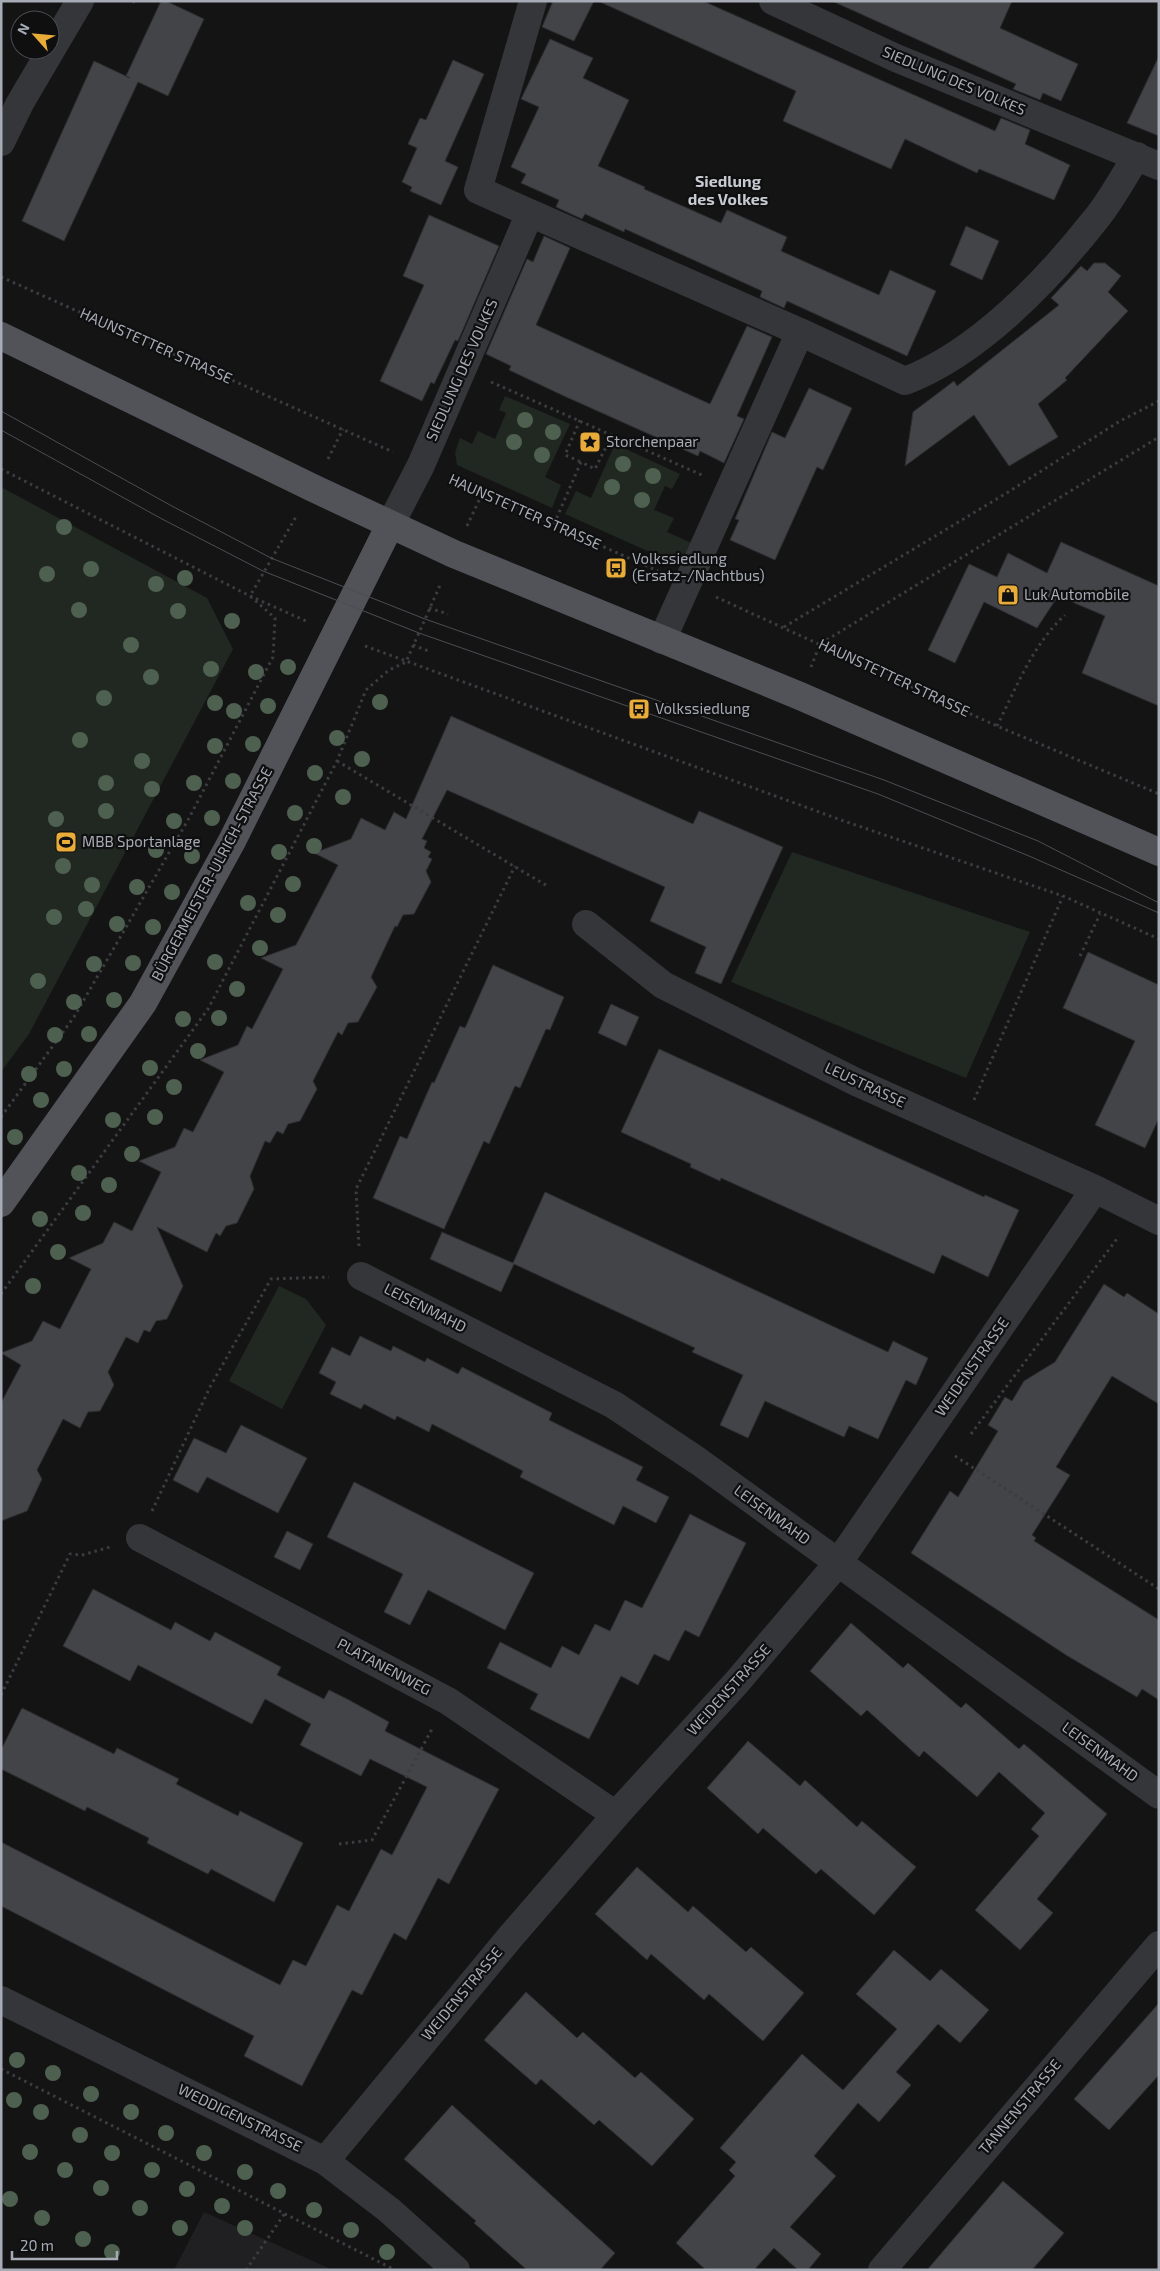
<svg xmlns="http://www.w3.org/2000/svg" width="1160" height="2271" viewBox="0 0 1160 2271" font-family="'Exo 2',sans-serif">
	<rect width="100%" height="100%" fill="#141415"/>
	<path fill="#202022" d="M204 2212 333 2270H174Z"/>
	<path fill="#202821" d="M505 396 570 424 545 477 561 485 552 508 457 465 455 453 460 438 472 444 478 431 495 439 506 413 499 410Z
		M615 444 680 474 672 489 665 486 654 510 674 518 667 532 694 544 683 567 565 514 576 491 591 498Z
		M1 487 207 598 233 649 29 1034 1 1072Z
		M792 852 1030 932 966 1078 731 982Z
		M279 1286 306 1299 326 1325 282 1409 229 1381Z"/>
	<path fill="#434448" stroke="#2e2e31" d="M161 1H166L204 19 168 96 138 82 64 241 22 221 94 61 130 78 126 76Z
		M553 1H594L574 41 542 27Z
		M598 1H703L995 131 1001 118 1030 130 1025 144 1070 165 1054 200 979 169 977 173 905 139 891 169 783 121 796 91Z
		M832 1H1012L1000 28 1078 64 1061 101 1043 93 1040 100 1013 89 1016 84Z
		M550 39 593 58 583 78 629 100 598 166 645 187 644 189 721 223 727 210 787 237 781 251 879 295 890 270 936 291 907 356 787 301 784 308 760 297 762 291 625 229 624 232 585 214 582 219 556 207 559 200 521 183 526 174 511 167 539 107 521 99Z
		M1159 56V136L1127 123Z
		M453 60 484 74 445 161 458 167 441 205 410 191 412 187 402 182 417 148 408 144 420 118 426 120Z
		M429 215 499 246 458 341 455 340 434 384 431 382 422 401 380 381 424 285 403 276Z
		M966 226 999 241 982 280 950 265Z
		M544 236 570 248 536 325 710 404 747 326 772 337 737 416 744 419 724 463 700 451 698 456 564 396 509 370 511 366 486 354 527 259 533 262Z
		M1094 263H1105L1121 276 1108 292 1128 311 1065 378 1067 380 1038 404 1058 437 1009 466 974 415 905 466 913 412 954 381 957 386 1059 305 1051 298 1081 266 1087 271Z
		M809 388 852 408 823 470 817 467 775 560 730 540 739 520 735 519 772 432 785 438Z
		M1061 542 1159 586V706L1082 673 1105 616 1058 596 1037 628 984 602 955 663 928 650 969 564 997 577 1008 553 1047 573Z
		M451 716 693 824 699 811 783 847 721 984 695 973 706 947 650 921 665 887 447 790 422 839 427 841 424 848 431 852 428 857 432 859 426 871 431 882 414 914 403 915 397 927 395 926 371 977 377 987 358 1022 348 1023 342 1035 338 1032 313 1081 317 1089 300 1121 288 1124 283 1134 277 1131 270 1143 265 1141 250 1176 254 1189 237 1223 226 1226 220 1236 216 1233 207 1252 157 1227 183 1286 167 1319 156 1321 150 1332 144 1330 138 1343 126 1337 108 1372 114 1385 100 1411 88 1412 80 1428 63 1419 37 1470 42 1479 27 1511 1 1521V1403L21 1365 1 1353 32 1341 43 1321 60 1329 91 1269 69 1258 103 1243 114 1222 132 1231 161 1172 139 1161 175 1147 184 1128 193 1132 224 1072 200 1060 238 1045 247 1026 252 1029 283 969 261 958 296 945 338 865 314 853 351 839 361 818 385 830 394 812 406 819Z
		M1088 952 1159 985V1118L1145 1148 1095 1125 1135 1041 1063 1008Z
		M493 965 564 997 550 1030 546 1029 520 1088 515 1086 489 1144 484 1141 444 1229 373 1198 400 1136 407 1139 432 1082 434 1083 460 1026 465 1028Z
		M611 1004 639 1017 626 1046 598 1033Z
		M659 1049 984 1197 985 1195 1019 1210 988 1277 942 1255 934 1274 721 1178 720 1181 690 1167 691 1164 621 1132Z
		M545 1192 888 1352 893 1341 928 1358 916 1385 906 1380 878 1439 849 1426 844 1437 765 1401 748 1438 720 1425 743 1375 692 1352 695 1348 514 1264 501 1292 430 1259 442 1232 513 1263Z
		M1104 1284 1124 1297 1127 1293 1159 1314V1404L1112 1376 1056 1467 1070 1475 1032 1535 1036 1538 1034 1541 1159 1620V1700L1142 1689 1137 1697 1066 1655 911 1553 950 1491 958 1497 998 1431 988 1425 1005 1397 1012 1401 1024 1381 1055 1362Z
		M360 1336 391 1351 393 1346 425 1362 427 1358 458 1374 462 1367 552 1413 549 1420 643 1467 636 1480 669 1497 656 1523 623 1506 614 1525 520 1477 523 1471 432 1424 429 1432 397 1416 395 1420 364 1404 361 1409 330 1394 336 1382 319 1373 332 1347 350 1356Z
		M241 1425 307 1458 278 1513 207 1477 198 1493 173 1480 194 1438 226 1453Z
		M354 1482 534 1573 505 1630 428 1590 410 1625 384 1612 403 1574 327 1537Z
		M690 1514 746 1543 699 1637 685 1630 669 1661 654 1654 638 1685 621 1676 589 1739 530 1709 538 1694 487 1668 500 1642 551 1668 562 1646 579 1655 595 1624 610 1631 625 1600 642 1608Z
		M287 1531 313 1544 300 1570 274 1557Z
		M93 1589 171 1630 175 1622 210 1641 215 1632 281 1667 277 1675 324 1699 329 1690 349 1700 389 1722 385 1731 499 1789 449 1884 438 1878 406 1940 394 1933 362 1995 352 1990 302 2086 244 2056 254 2036 1 1906V1842L280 1985 293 1960 306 1966 337 1905 349 1911 381 1849 392 1855 427 1787 370 1759 361 1776 300 1745 311 1724 265 1699 252 1724 138 1665 130 1681 63 1646Z
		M851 1623 903 1668 908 1663 961 1708 966 1703 1019 1749 1024 1744 1107 1814 1037 1899 1053 1913 1020 1950 975 1910 1039 1836 1031 1829 1045 1813 999 1772 977 1797 924 1751 919 1757 867 1710 861 1716 810 1671Z
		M22 1708 114 1754 117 1748 179 1779 176 1784 238 1816 240 1811 303 1843 274 1902 211 1869 208 1874 147 1843 149 1838 87 1807 85 1811 1 1769V1750Z
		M748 1741 800 1786 805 1780 857 1827 862 1821 916 1867 874 1915 821 1869 816 1874 763 1828 758 1834 707 1788Z
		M637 1867 688 1912 693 1906 746 1952 751 1947 804 1993 763 2041 709 1994 704 2000 651 1954 647 1960 595 1914Z
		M894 1950 930 1981 941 1969 989 2010 960 2043 938 2024 896 2072 911 2085 879 2122 858 2103 814 2156 836 2176 790 2227 821 2254 808 2270H798L774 2248 754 2270H706L676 2243 735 2176 729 2170 736 2162 720 2148 802 2054 843 2090 897 2029 856 1994Z
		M526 1992 577 2038 583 2032 635 2078 641 2072 694 2119 652 2166 599 2120 594 2125 541 2079 536 2085 484 2040Z
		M1159 2003V2075L1109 2130 1074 2099Z
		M452 2105 615 2253 600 2270H527L474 2223 476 2221 404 2159Z
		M1003 2181 1064 2233 1032 2270H927Z"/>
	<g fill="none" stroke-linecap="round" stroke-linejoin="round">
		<path stroke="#3b3d41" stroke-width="3" stroke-dasharray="2.5 4" stroke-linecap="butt" d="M133 1 135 3
			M1 277 393 452
			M491 382 702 475
			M580 420 565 455 581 462
			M328 459 343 429
			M1 469 250 596 306 621
			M449 478 658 571
			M554 524 581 462 595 469 612 435
			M467 526 482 494
			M616 568 622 555
			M716 597 997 726 1159 794
			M429 608 448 614
			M784 627 1005 494 1120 421 1159 401
			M413 645 431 652
			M365 646 841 820 1063 896 1159 939
			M811 667 820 644 1159 437
			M997 726C1016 688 1033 644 1065 615
			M337 761 549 887
			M1080 956 1100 914
			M974 1100 1063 896
			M1 1117 74 1017 188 820 273 657 275 618 250 596 297 515
			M359 1246 356 1189 515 866
			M1 1294 208 1009 337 761 366 690 389 670 406 662 441 583
			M971 1434 1119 1236
			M955 1456 1159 1589
			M152 1511 210 1387 271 1279 329 1277
			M1 1695 70 1554 82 1555 110 1547
			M339 1844 372 1840 432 1729
			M1 2069 395 2270
			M246 2270 285 2213"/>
		<path stroke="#35363a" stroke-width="28" d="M773 1 896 58 1159 166
			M1 142 20 103 80 1
			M530 213 800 332
			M390 525 421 465 530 213 478 190 533 1
			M662 640 800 332 905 381C978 353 1047 281 1095 220 1111 201 1123 177 1137 156
			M586 924 663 985 856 1082 1095 1189 1159 1221
			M361 1276 614 1405 698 1461 1159 1795
			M140 1538 448 1701 616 1815
			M1 2000 325 2161 389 2210 456 2270
			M325 2161 512 1935 623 1807 737 1682 838 1563 1095 1189
			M882 2270 1159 1945"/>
		<path stroke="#515359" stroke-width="28" d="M1 336 313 488 454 554 800 696 1159 852
			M1 1203 143 1003 232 841 390 525"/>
		<path stroke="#4c4e53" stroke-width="1" d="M1 411 170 505 271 558 425 619 884 780 1038 841 1159 903
			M1 430 162 519 263 571 419 633 878 794 1029 856 1159 913"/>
	</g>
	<g fill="#4e6050">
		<circle cx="525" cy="420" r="8"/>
		<circle cx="553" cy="432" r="8"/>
		<circle cx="514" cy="442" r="8"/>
		<circle cx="542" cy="455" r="8"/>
		<circle cx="623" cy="464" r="8"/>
		<circle cx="653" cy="476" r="8"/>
		<circle cx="612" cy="487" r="8"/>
		<circle cx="642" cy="500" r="8"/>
		<circle cx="64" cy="527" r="8"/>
		<circle cx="91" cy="569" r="8"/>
		<circle cx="47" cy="574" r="8"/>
		<circle cx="185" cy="578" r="8"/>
		<circle cx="156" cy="584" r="8"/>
		<circle cx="79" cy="610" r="8"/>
		<circle cx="178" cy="611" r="8"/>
		<circle cx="232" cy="621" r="8"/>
		<circle cx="131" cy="645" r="8"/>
		<circle cx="288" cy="667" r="8"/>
		<circle cx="211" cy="669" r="8"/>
		<circle cx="256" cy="672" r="8"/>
		<circle cx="151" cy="677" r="8"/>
		<circle cx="104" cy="698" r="8"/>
		<circle cx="380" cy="702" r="8"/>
		<circle cx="215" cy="703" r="8"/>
		<circle cx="268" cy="706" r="8"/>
		<circle cx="234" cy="711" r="8"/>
		<circle cx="337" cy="738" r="8"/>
		<circle cx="80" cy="740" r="8"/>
		<circle cx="253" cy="744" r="8"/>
		<circle cx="215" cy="746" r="8"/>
		<circle cx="362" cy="759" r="8"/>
		<circle cx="142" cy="761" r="8"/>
		<circle cx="315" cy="773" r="8"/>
		<circle cx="233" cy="781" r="8"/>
		<circle cx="106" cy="783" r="8"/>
		<circle cx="194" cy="783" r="8"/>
		<circle cx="152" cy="789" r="8"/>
		<circle cx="343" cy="797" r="8"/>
		<circle cx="106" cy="811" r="8"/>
		<circle cx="295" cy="813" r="8"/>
		<circle cx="212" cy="818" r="8"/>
		<circle cx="56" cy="819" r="8"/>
		<circle cx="174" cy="821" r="8"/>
		<circle cx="314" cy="846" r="8"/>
		<circle cx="156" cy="850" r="8"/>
		<circle cx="279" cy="852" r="8"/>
		<circle cx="192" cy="856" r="8"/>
		<circle cx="63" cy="866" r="8"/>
		<circle cx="293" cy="884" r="8"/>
		<circle cx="92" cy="885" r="8"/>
		<circle cx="137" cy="887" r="8"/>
		<circle cx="172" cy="892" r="8"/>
		<circle cx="248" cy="903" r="8"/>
		<circle cx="86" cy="909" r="8"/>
		<circle cx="278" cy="915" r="8"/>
		<circle cx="54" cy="917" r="8"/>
		<circle cx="117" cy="924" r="8"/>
		<circle cx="153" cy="927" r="8"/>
		<circle cx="260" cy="948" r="8"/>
		<circle cx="215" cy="962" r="8"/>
		<circle cx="133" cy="963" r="8"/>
		<circle cx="94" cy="964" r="8"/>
		<circle cx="38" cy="981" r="8"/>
		<circle cx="237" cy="989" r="8"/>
		<circle cx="114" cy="1000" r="8"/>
		<circle cx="74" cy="1002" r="8"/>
		<circle cx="219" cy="1018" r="8"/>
		<circle cx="183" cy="1019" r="8"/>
		<circle cx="89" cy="1034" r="8"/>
		<circle cx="55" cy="1035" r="8"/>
		<circle cx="198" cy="1051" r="8"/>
		<circle cx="150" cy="1068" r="8"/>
		<circle cx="64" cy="1069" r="8"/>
		<circle cx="29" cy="1074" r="8"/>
		<circle cx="174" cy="1087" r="8"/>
		<circle cx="41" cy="1100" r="8"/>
		<circle cx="155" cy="1117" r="8"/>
		<circle cx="113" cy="1120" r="8"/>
		<circle cx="15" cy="1137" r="8"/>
		<circle cx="132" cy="1154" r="8"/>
		<circle cx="79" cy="1173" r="8"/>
		<circle cx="109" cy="1185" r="8"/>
		<circle cx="83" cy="1213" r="8"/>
		<circle cx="40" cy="1219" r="8"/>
		<circle cx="58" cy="1252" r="8"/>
		<circle cx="33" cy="1286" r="8"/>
		<circle cx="17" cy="2060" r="8"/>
		<circle cx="53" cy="2073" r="8"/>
		<circle cx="91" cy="2094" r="8"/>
		<circle cx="14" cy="2100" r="8"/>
		<circle cx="41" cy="2112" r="8"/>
		<circle cx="131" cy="2112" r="8"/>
		<circle cx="166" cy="2133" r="8"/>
		<circle cx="80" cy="2135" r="8"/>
		<circle cx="30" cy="2152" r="8"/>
		<circle cx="112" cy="2153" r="8"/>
		<circle cx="204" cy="2153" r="8"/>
		<circle cx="65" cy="2170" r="8"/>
		<circle cx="152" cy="2170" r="8"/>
		<circle cx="245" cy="2172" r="8"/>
		<circle cx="101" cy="2188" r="8"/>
		<circle cx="187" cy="2189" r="8"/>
		<circle cx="278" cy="2191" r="8"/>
		<circle cx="10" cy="2199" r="8"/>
		<circle cx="222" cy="2206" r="8"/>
		<circle cx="140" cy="2208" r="8"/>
		<circle cx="314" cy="2210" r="8"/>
		<circle cx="42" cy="2218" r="8"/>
		<circle cx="180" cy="2228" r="8"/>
		<circle cx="245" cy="2228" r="8"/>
		<circle cx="351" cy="2230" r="8"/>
		<circle cx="83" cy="2239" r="8"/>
		<circle cx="112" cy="2252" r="8"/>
		<circle cx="387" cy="2252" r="8"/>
	</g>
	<defs>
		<g id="sight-square" transform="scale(1.125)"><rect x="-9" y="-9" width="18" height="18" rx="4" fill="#e9ac39" stroke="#0f0f10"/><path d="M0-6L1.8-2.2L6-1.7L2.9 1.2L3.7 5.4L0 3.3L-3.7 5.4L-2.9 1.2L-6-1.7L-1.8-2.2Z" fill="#111"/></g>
		<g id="bus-square" transform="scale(1.125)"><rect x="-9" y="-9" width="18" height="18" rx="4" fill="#e9ac39" stroke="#0f0f10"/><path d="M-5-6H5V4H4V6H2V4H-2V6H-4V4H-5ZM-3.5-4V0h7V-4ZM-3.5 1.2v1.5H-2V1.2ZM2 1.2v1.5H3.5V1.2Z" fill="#111"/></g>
		<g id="shop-square" transform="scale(1.125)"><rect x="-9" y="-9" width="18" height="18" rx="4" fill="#e9ac39" stroke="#0f0f10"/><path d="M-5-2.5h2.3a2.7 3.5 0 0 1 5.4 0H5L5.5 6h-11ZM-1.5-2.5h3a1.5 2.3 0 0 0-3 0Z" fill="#111"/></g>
		<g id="stadium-square" transform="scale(1.125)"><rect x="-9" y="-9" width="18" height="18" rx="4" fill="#e9ac39" stroke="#0f0f10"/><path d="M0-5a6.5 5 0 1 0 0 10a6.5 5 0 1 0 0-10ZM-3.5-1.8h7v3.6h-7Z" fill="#111"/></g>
	</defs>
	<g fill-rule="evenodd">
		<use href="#sight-square" x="590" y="442"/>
		<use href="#bus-square" x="616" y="568"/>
		<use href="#shop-square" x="1008" y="595"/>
		<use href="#bus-square" x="639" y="709"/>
		<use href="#stadium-square" x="66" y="842"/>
	</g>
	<g text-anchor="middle" stroke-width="4.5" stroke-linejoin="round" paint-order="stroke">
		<g font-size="15" fill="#a6abb5" stroke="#0f0f10">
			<text transform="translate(954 81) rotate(23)" y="5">SIEDLUNG DES VOLKES</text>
			<text transform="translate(156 346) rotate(24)" y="5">HAUNSTETTER STRASSE</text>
			<text transform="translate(462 370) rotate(-66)" y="5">SIEDLUNG DES VOLKES</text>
			<text transform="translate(525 512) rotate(24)" y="5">HAUNSTETTER STRASSE</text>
			<text transform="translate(894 678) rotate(25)" y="5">HAUNSTETTER STRASSE</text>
			<text transform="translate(212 874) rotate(-62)" y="5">BÜRGERMEISTER-ULRICH-STRASSE</text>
			<text transform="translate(865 1085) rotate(25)" y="5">LEUSTRASSE</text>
			<text transform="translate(425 1308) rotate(27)" y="5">LEISENMAHD</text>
			<text transform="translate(972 1367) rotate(-55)" y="5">WEIDENSTRASSE</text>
			<text transform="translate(772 1515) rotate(36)" y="5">LEISENMAHD</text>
			<text transform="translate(384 1667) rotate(28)" y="5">PLATANENWEG</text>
			<text transform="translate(729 1690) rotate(-48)" y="5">WEIDENSTRASSE</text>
			<text transform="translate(1100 1752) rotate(36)" y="5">LEISENMAHD</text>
			<text transform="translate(462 1994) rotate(-50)" y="5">WEIDENSTRASSE</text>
			<text transform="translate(1020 2107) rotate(-50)" y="5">TANNENSTRASSE</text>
			<text transform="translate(240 2118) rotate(26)" y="5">WEDDIGENSTRASSE</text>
		</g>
		<g font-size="15" fill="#a6abb5" stroke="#0f0f10" text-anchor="start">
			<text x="606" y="447">Storchenpaar</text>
			<text x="632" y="564">Volkssiedlung<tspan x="632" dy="17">(Ersatz-/Nachtbus)</tspan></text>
			<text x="1024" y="600">Luk Automobile</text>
			<text x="655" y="714">Volkssiedlung</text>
			<text x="82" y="847">MBB Sportanlage</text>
		</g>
		<g font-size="16" font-weight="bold" fill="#c7cad1" stroke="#0f0f10">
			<text x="728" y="187">Siedlung<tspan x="728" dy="18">des Volkes</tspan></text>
		</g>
	</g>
	<rect width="1160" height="2271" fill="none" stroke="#a6abb5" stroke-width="5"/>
	<g transform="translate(35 35) rotate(297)"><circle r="24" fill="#0f0f10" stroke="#4b4d52"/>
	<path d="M0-4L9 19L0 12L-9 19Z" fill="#e9ac39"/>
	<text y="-8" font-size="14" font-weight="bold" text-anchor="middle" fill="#a6abb5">N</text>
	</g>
	<path d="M12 2251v8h105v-8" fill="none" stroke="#a6abb5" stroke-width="2.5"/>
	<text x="20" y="2251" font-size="15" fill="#a6abb5" stroke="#0f0f10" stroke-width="4" paint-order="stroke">20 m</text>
</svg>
